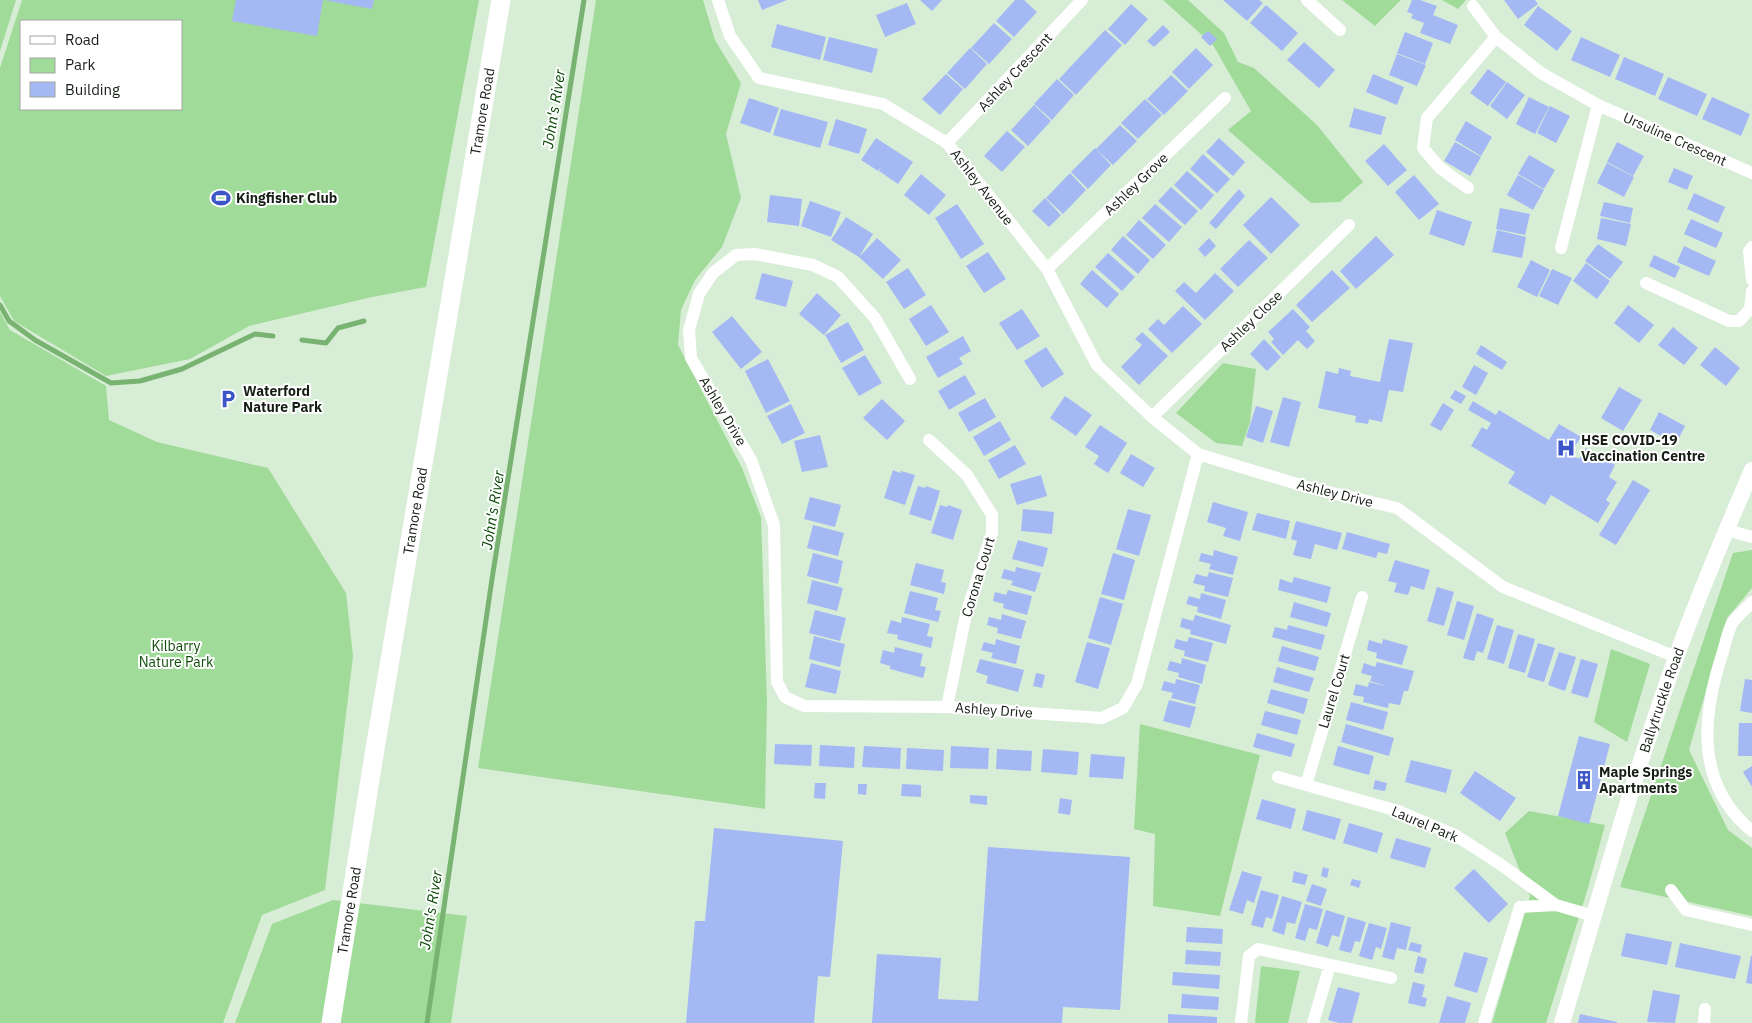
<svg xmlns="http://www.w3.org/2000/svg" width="1752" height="1023" viewBox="0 0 1752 1023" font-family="'IBM Plex Sans',sans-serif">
	<rect width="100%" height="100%" fill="#d8edd6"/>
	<path fill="#a0db99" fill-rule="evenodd" d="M0 0H16L0 51Z
		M22 0H479L426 287 372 297 249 326 190 359 106 376 14 321 0 296V68ZM21 21H181V109H21Z
		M596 0H703L715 40 741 83 726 134 741 198 722 247 695 280 681 310 678 345 742 468 761 517 767 701 765 809 478 768Z
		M1163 0H1188L1224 33 1238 62 1254 68 1317 125 1363 182 1340 202 1311 203 1228 130 1251 111 1213 45Z
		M1342 0H1401L1375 26Z
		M1442 0H1466L1458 9Z
		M0 312 10 330 106 386 109 420 157 442 268 468 346 593 353 656 325 890 262 915 223 1023H0Z
		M1223 363 1256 369 1250 422 1242 446 1216 443 1176 413Z
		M1752 550V588L1727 618 1689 750 1728 830 1752 848V916L1620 887 1733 553Z
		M1611 649 1650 664 1627 742 1594 722Z
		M1140 724 1260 755 1220 916 1153 906 1155 834 1134 829Z
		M1529 811 1605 825 1588 888 1546 1023H1492L1530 896 1505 833Z
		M333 900 467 916 451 1023H235L272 924Z
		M1261 966 1300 971 1288 1023H1255Z"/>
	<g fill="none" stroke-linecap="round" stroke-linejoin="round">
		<path stroke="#78b371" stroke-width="5" d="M0 305 9 321 35 340 111 383 140 381 182 369 255 334 273 336
			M302 340 326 343 338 328 364 321
			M427 1023 492 579 584 0"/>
	</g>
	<path fill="#a4b8f4" d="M236 0H323L317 36 232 21Z
		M324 0H374L372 9Z
		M758 0H787L762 10Z
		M920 0H942L932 11Z
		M1015 0H1024L1037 12 1014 37 996 21Z
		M1223 0H1259L1263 3 1247 21Z
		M1412 0H1420L1437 6 1433 15 1458 25 1450 44 1420 33 1424 23 1411 18 1413 14 1407 12Z
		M1504 0H1535L1538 4 1518 19Z
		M907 3 916 24 885 37 876 15Z
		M1131 4 1148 19 1125 45 1108 29Z
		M1266 5 1298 33 1282 51 1250 23Z
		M1538 6 1572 31 1557 51 1524 25Z
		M994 23 1012 39 989 64 971 48Z
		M777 24 826 37 820 60 771 47Z
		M1163 25 1170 32 1154 47 1147 41Z
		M1105 30 1122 45 1076 95 1059 79Z
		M1208 31 1217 39 1210 46 1201 37Z
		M1405 32 1433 43 1425 64 1397 53Z
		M829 37 878 49 872 73 823 60Z
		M1581 37 1620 55 1610 77 1571 60Z
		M1304 42 1335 70 1319 88 1287 60Z
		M970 48 987 64 965 89 947 73Z
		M1196 48 1213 65 1189 89 1172 72Z
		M1397 54 1426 65 1417 86 1389 75Z
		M1624 57 1664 74 1655 96 1615 79Z
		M1488 69 1506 82 1488 106 1470 93Z
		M946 74 963 89 940 115 922 99Z
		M1373 74 1404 87 1397 105 1366 92Z
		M1171 75 1188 91 1164 115 1147 99Z
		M1668 77 1707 94 1697 116 1658 99Z
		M1057 79 1074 95 1052 120 1034 104Z
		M1507 82 1525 95 1507 119 1490 106Z
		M1529 97 1549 107 1535 134 1516 124Z
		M1712 97 1750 114 1741 136 1702 119Z
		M749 98 779 108 770 133 740 123Z
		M1145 99 1162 115 1138 139 1121 123Z
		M1034 105 1051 121 1028 146 1011 130Z
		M1550 106 1570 116 1556 143 1537 133Z
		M1354 108 1386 117 1381 135 1349 127Z
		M781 109 828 122 820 148 773 135Z
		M836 119 867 129 859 154 828 145Z
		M1466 121 1492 137 1481 156 1455 140Z
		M1120 125 1137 141 1113 165 1096 149Z
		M1007 131 1025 147 1002 172 984 156Z
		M876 138 913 162 898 184 879 171 882 166 878 171 861 160Z
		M1219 138 1245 162 1233 176 1206 152Z
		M1455 142 1481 157 1470 176 1444 161Z
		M1617 142 1644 156 1633 176 1607 162Z
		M1384 144 1407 170 1388 186 1365 161Z
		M1095 148 1111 165 1088 189 1071 172Z
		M1203 154 1230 179 1217 193 1190 169Z
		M1529 155 1555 170 1544 189 1518 174Z
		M1607 163 1634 177 1624 197 1597 183Z
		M1674 168 1693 176 1687 190 1668 182Z
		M1187 171 1214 195 1201 210 1174 185Z
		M1070 173 1086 190 1063 214 1046 198Z
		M921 174 946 195 929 215 904 195Z
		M1414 175 1439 204 1419 220 1395 192Z
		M1518 175 1544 190 1533 210 1507 195Z
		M1171 187 1198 211 1185 225 1158 201Z
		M1239 189 1245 196 1216 229 1209 223Z
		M1694 193 1725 207 1718 223 1687 209Z
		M770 195 802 199 799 226 767 222Z
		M1271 197 1300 225 1271 254 1243 225Z
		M1045 198 1061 215 1049 227 1032 211Z
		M810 201 841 212 831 237 801 226Z
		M1604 202 1633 208 1630 223 1600 216Z
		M957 204 984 244 961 259 935 218Z
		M1155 204 1182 227 1169 242 1142 218Z
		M1500 208 1530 214 1525 235 1496 229Z
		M1437 210 1472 222 1464 246 1429 234Z
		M846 217 873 234 859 257 831 240Z
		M1601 218 1631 224 1626 246 1597 239Z
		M1691 219 1723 233 1716 248 1684 234Z
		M1139 220 1166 245 1153 259 1126 235Z
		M1497 230 1526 237 1522 258 1492 252Z
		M1123 236 1150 260 1138 274 1111 250Z
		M1376 236 1394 255 1356 289 1340 271Z
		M877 238 901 260 883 279 859 257Z
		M1209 238 1216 246 1205 257 1198 249Z
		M1249 240 1268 258 1238 287 1220 269Z
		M1598 244 1623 262 1610 279 1585 261Z
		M1684 246 1716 261 1709 276 1677 262Z
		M988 252 1006 279 984 293 966 266Z
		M1108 253 1135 277 1122 291 1095 267Z
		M1654 255 1680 267 1675 278 1649 266Z
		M1531 260 1550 270 1537 297 1517 287Z
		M1586 263 1610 281 1597 299 1573 281Z
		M908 268 926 295 904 309 886 282Z
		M1552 269 1572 278 1558 305 1539 296Z
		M1092 270 1119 294 1107 308 1080 284Z
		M1332 270 1350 288 1312 322 1296 305Z
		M762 273 793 281 786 307 755 299Z
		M1215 273 1234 291 1205 320 1175 291 1184 282 1196 293Z
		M817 293 841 315 824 335 799 314Z
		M931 305 949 332 926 346 909 319Z
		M1628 305 1654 325 1639 343 1614 323Z
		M1183 306 1202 324 1172 353 1148 329 1158 319 1164 325Z
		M1022 309 1040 336 1017 350 999 323Z
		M1293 309 1310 327 1306 331 1315 341 1307 349 1298 340 1283 355 1271 342 1274 339 1268 332Z
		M732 316 762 352 741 369 712 332Z
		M848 322 864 350 841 363 825 335Z
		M1673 327 1698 348 1684 365 1658 345Z
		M1142 332 1168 356 1139 385 1121 367 1142 345 1135 339Z
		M963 336 971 351 959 358 963 364 938 378 926 357Z
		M1264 339 1281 357 1267 371 1250 354Z
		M1389 339 1413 343 1403 392 1389 390 1382 422 1369 419 1368 424 1355 422 1356 416 1318 408 1326 371 1338 374 1339 368 1351 371 1350 376 1380 382Z
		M1481 345 1507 362 1502 370 1476 354Z
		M1046 347 1064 374 1042 388 1024 361Z
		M1715 347 1740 368 1726 386 1700 365Z
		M865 355 882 383 859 396 842 368Z
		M768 359 790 401 766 413 745 371Z
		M1474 365 1488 373 1476 395 1462 387Z
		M965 375 976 394 949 410 938 391Z
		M1619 387 1642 400 1623 431 1601 418Z
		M1455 390 1466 396 1461 404 1450 398Z
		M1065 396 1092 415 1076 436 1050 418Z
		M1283 397 1301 402 1289 447 1270 442Z
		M985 398 996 417 969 432 958 413Z
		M882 399 905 421 887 440 863 418Z
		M1473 401 1496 415 1499 410 1549 440 1559 424 1581 437 1570 454 1579 459 1586 448 1615 465 1609 477 1617 482 1606 500 1610 503 1598 523 1551 495 1545 505 1508 483 1515 472 1471 446 1482 427 1487 430 1491 423 1468 410Z
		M1443 403 1454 410 1441 431 1430 425Z
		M791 404 805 433 782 444 767 416Z
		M1256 406 1273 411 1263 443 1246 437Z
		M1659 412 1685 426 1676 444 1650 430Z
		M1000 421 1011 440 984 456 973 437Z
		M1100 425 1127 443 1108 473 1094 464 1099 456 1085 447Z
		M820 435 828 467 802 472 794 441Z
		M1015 445 1026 464 999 479 988 460Z
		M1131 454 1155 468 1143 487 1120 473Z
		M893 470 900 473 901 471 915 475 905 505 884 498Z
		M1041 475 1047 496 1017 505 1010 484Z
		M1633 480 1650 490 1616 545 1599 535Z
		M918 486 925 488 926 486 940 491 931 521 909 514Z
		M810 497 841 505 835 527 804 519Z
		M1213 502 1248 512 1240 541 1223 536 1226 528 1207 522Z
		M940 505 947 507 948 505 962 510 953 540 931 533Z
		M1023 509 1054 512 1052 534 1021 531Z
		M1128 509 1151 515 1139 556 1116 549Z
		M1257 513 1290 521 1286 539 1252 530Z
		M1296 521 1342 533 1337 550 1315 544 1311 559 1293 555 1297 541 1291 539Z
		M813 525 844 533 838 556 807 548Z
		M1347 532 1390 544 1387 554 1378 552 1376 558 1342 549Z
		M1018 540 1048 548 1043 567 1012 559Z
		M1214 550 1238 557 1233 575 1209 569 1211 564 1199 561 1201 553 1213 556Z
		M813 553 843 561 838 584 807 576Z
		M1113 553 1135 560 1124 600 1101 594Z
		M1395 560 1430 570 1424 590 1411 586 1408 595 1394 592 1397 583 1388 581Z
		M916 563 944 570 941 582 946 583 944 594 910 585Z
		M1016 567 1041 573 1035 592 1011 585 1013 581 1001 578 1004 569 1015 572Z
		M1209 572 1233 578 1228 597 1204 591 1205 586 1193 583 1196 574 1207 577Z
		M1294 577 1331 587 1327 603 1278 590 1280 579 1292 583Z
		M812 580 843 588 837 611 807 603Z
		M1437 587 1454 592 1444 626 1427 621Z
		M1008 590 1032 596 1027 615 1003 608 1004 604 993 601 995 592 1006 595Z
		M910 591 938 598 935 610 941 611 938 622 904 613Z
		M1201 593 1226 600 1221 619 1197 612 1198 607 1186 604 1189 596 1200 599Z
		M1100 597 1123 604 1111 645 1088 638Z
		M1457 601 1474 606 1464 640 1447 635Z
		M1294 602 1331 613 1327 627 1290 617Z
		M815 610 846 618 840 641 809 633Z
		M1477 613 1494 619 1483 653 1477 651 1474 661 1463 658Z
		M1002 614 1026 621 1021 639 997 633 998 628 987 625 989 617 1001 620Z
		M1195 615 1231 625 1226 644 1190 634 1191 630 1180 627 1182 618 1193 621Z
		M902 617 930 624 927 636 933 637 931 648 897 639 898 635 887 633 891 620 901 623Z
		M1288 625 1325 635 1321 650 1272 637 1275 627 1287 630Z
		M1497 625 1514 630 1504 664 1487 659Z
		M1518 634 1535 639 1525 673 1508 668Z
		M814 636 845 644 840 667 809 659Z
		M1189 637 1213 643 1208 662 1184 656 1185 651 1174 648 1176 639 1187 642Z
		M996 639 1020 646 1016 664 991 658 993 653 981 650 984 642 995 645Z
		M1383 639 1408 646 1402 665 1376 658 1377 653 1367 650 1369 640 1382 644Z
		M1087 642 1110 648 1098 689 1075 682Z
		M1538 643 1555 648 1544 682 1527 677Z
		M1282 646 1319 657 1315 671 1278 661Z
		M895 647 923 654 920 666 926 667 923 678 890 669V666L880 663 883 650 894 653Z
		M1559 652 1576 657 1565 691 1548 685Z
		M1182 658 1206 665 1202 684 1178 677 1179 673 1167 670 1170 661 1181 664Z
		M980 659 1024 670 1018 692 986 683 988 676 976 672Z
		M1581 659 1598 664 1588 698 1571 693Z
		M1377 662 1414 671 1408 691H1404L1400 705 1389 703 1388 708 1363 702 1364 697 1353 695 1356 684 1368 687 1369 682 1389 687 1370 681 1372 676 1361 673 1364 663 1375 667Z
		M811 663 841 671 836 694 805 687Z
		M1277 667 1314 678 1309 692 1273 682Z
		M1036 673 1045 675 1042 688 1033 686Z
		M1176 679 1200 685 1195 704 1171 698 1173 693 1161 690 1164 681 1175 684Z
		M1745 679 1752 680V713L1740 711Z
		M1271 689 1308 699 1304 714 1267 703Z
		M1169 700 1196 707 1190 728 1163 721Z
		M1351 702 1388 712 1383 730 1346 720Z
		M1265 711 1301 720 1297 735 1261 725Z
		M1739 723H1752V756H1738Z
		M1346 724 1394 738 1389 756 1341 742Z
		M1257 733 1295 744 1291 757 1253 747Z
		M1579 736 1610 744 1589 824 1558 816Z
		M775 744 812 745 811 766 774 764Z
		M820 745 855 747 854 768 819 766Z
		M864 746 901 748 900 769 862 767Z
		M951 746 989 748 988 769 950 768Z
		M1338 746 1374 756 1369 775 1333 765Z
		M907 748 944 750 943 771 906 769Z
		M997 749 1032 751 1031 771 996 769Z
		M1043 749 1079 752 1077 775 1041 772Z
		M1091 754 1125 757 1123 779 1089 777Z
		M1411 760 1452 770 1446 793 1405 782Z
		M1752 766V787L1743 772Z
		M1475 771 1516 798 1500 821 1460 793Z
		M1375 780 1387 783 1385 791 1373 789Z
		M815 783H826L825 799 814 798Z
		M858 784H867L866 795 858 794Z
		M902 784 921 785V797L901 796Z
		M970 795 987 796V805L970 803Z
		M1060 798 1072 800 1070 815 1058 813Z
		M1262 799 1296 809 1291 829 1256 819Z
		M1307 810 1341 819 1335 840 1302 830Z
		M1349 823 1383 833 1377 853 1343 843Z
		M714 828 843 841 830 977 818 976 814 1023H686L695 921H705Z
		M1396 838 1431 848 1425 868 1390 858Z
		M988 847 1130 857 1120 1010 1063 1007 1062 1023H872L877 954 941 958 938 999 978 1001Z
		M1323 867 1329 869 1327 878 1321 876Z
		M1474 869 1508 904 1489 923 1454 888Z
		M1242 871 1262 877 1254 903 1247 900 1243 914 1229 910Z
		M1294 871 1308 875 1305 885 1292 882Z
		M1352 879 1361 881 1359 888 1350 885Z
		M1312 884 1327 889 1321 906 1306 901Z
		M1261 890 1279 895 1272 919 1266 917 1263 928 1251 925Z
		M1282 896 1302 902 1295 924 1287 922 1284 935 1272 931Z
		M1305 904 1323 909 1317 930 1309 928 1305 941 1295 938Z
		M1326 910 1345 916 1339 937 1332 935 1328 947 1316 943Z
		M1348 917 1366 922 1360 942 1355 941 1351 953 1339 950Z
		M1391 922 1411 927 1406 950 1397 948 1394 960 1382 957Z
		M1369 923 1387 928 1381 949 1376 947 1372 960 1359 956Z
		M1187 927 1223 929 1222 944 1186 942Z
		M1626 933 1672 942 1667 965 1621 956Z
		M1411 942 1422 945 1420 953 1408 950Z
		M1680 943 1741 956 1735 979 1675 967Z
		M1186 950 1221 952 1220 966 1185 964Z
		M1464 952 1488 958 1477 993 1454 986Z
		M1418 956 1427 959 1423 974 1414 972Z
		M1751 956H1752V984L1746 983Z
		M1173 972 1220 975 1219 989 1172 985Z
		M1413 982 1425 985 1422 997 1427 998 1425 1007 1408 1003Z
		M1338 987 1360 993 1352 1023H1339L1328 1020Z
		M1653 990 1680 995 1675 1023 1647 1022Z
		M1182 994 1219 997 1218 1010 1181 1008Z
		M1447 996 1471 1003 1465 1023H1439Z
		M1168 1014 1217 1017V1023H1168Z
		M1580 1014 1617 1022V1023H1578Z"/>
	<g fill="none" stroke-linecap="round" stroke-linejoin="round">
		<path stroke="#fff" stroke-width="12" d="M718 0 730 36 759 78 883 104 947 143 1047 269 1097 365 1152 417 1198 454 1307 487 1397 508 1503 587 1676 657
			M1307 0 1340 30
			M1473 6 1496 37
			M947 143 1082 0
			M1468 188 1440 168 1423 148 1427 118 1496 37 1541 73 1598 105 1752 173
			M1752 247 1749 251 1752 280
			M1561 248 1598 105
			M1047 269 1225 98
			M1646 283 1729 321H1739L1750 309 1752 291
			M910 379 875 318 838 277 813 265 755 254 736 255 713 273 699 294 689 330 691 358 751 460 774 525 777 682 785 697 804 706 947 707 1102 718 1123 708 1137 684 1198 454
			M1152 417 1349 225
			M929 440 967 475 992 515V533L966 614 947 707
			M1727 530 1752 537
			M1752 602C1746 609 1738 615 1733 622 1727 631 1725 647 1721 658 1701 721 1697 786 1752 831
			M1278 777 1398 811 1455 835 1500 864 1556 905 1594 916
			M1306 785 1362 597
			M1671 890 1686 910 1752 925
			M1241 1023 1249 956 1258 949 1391 978
			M1313 1023 1330 965
			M1484 1023 1520 907 1556 905
			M1704 1023 1705 1009"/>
		<path stroke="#fff" stroke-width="16" id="s1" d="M1562 1023C1599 900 1633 776 1677 655 1699 593 1726 531 1752 470"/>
		<path stroke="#fff" stroke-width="19" id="s2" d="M331 1023 374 755 501 0"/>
	</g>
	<defs>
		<g id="stadium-bare" transform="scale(1.5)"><path d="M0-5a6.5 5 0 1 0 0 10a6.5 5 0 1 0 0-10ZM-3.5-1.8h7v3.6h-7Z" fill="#3c55c7" stroke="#fff" stroke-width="2.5" paint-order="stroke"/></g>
		<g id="parking-bare" transform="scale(1.5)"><path d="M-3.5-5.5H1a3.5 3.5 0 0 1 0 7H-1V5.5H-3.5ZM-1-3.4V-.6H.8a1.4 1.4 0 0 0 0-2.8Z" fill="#3c55c7" stroke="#fff" stroke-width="2.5" paint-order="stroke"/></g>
		<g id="hospital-bare" transform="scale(1.5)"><path d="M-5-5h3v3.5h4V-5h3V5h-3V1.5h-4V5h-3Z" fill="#3c55c7" stroke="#fff" stroke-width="2.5" paint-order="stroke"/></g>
		<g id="building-bare" transform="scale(1.5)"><path d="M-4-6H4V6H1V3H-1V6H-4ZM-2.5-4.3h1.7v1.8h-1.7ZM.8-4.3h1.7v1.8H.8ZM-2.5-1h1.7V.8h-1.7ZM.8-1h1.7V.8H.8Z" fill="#3c55c7" stroke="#fff" stroke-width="2.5" paint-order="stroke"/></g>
	</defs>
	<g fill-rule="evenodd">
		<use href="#stadium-bare" x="221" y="198"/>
		<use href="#parking-bare" x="228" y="399"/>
		<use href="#hospital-bare" x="1566" y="448"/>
		<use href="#building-bare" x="1584" y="780"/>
	</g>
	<g text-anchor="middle" stroke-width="4" stroke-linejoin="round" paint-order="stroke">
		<g font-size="14" fill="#171e16" stroke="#fff">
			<text transform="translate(1015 72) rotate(-47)" y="5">Ashley Crescent</text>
			<text dy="5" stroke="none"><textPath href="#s2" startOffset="924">Tramore Road</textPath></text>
			<text transform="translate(1675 139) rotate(24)" y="5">Ursuline Crescent</text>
			<text transform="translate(1136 184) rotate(-44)" y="5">Ashley Grove</text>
			<text transform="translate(982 187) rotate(52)" y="5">Ashley Avenue</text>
			<text transform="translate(1251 321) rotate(-44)" y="5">Ashley Close</text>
			<text transform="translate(723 411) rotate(59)" y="5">Ashley Drive</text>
			<text transform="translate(1335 493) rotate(14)" y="5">Ashley Drive</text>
			<text dy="5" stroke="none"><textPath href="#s2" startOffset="519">Tramore Road</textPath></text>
			<text transform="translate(978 577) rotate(-73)" y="5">Corona Court</text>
			<text transform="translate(1334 691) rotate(-73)" y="5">Laurel Court</text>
			<text dy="5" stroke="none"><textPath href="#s1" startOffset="338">Ballytruckle Road</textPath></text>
			<text transform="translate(994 710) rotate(4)" y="5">Ashley Drive</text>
			<text transform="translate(1425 824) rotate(23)" y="5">Laurel Park</text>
			<text dy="5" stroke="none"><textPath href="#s2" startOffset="114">Tramore Road</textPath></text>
		</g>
		<g font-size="14" font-weight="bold" fill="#171e16" stroke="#fff" text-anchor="start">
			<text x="236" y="203">Kingfisher Club</text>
			<text x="243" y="396">Waterford<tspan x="243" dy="16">Nature Park</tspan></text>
			<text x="1581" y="445">HSE COVID-19<tspan x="1581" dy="16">Vaccination Centre</tspan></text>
			<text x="1599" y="777">Maple Springs<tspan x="1599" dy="16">Apartments</tspan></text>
		</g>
		<g font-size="14" fill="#104d0b" stroke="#fff">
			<text x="176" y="651">Kilbarry<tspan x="176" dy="16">Nature Park</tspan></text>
		</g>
		<g font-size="15" font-style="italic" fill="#054501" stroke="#fff">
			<text transform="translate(554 109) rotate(-81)" y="5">John's River</text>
			<text transform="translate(493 510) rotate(-81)" y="5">John's River</text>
			<text transform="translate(431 910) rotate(-81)" y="5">John's River</text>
		</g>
	</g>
	<rect x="20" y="20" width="162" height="90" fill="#ffffff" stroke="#a2a5a2"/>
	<rect x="30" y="36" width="25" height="8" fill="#ffffff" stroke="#a2a5a2"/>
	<text x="65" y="45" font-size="15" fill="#171e16">Road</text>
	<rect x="30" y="58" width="25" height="15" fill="#a0db99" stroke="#a2a5a2"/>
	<text x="65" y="70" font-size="15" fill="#171e16">Park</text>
	<rect x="30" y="82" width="25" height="15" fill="#a4b8f4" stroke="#a2a5a2"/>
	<text x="65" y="95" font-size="15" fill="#171e16">Building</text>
</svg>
